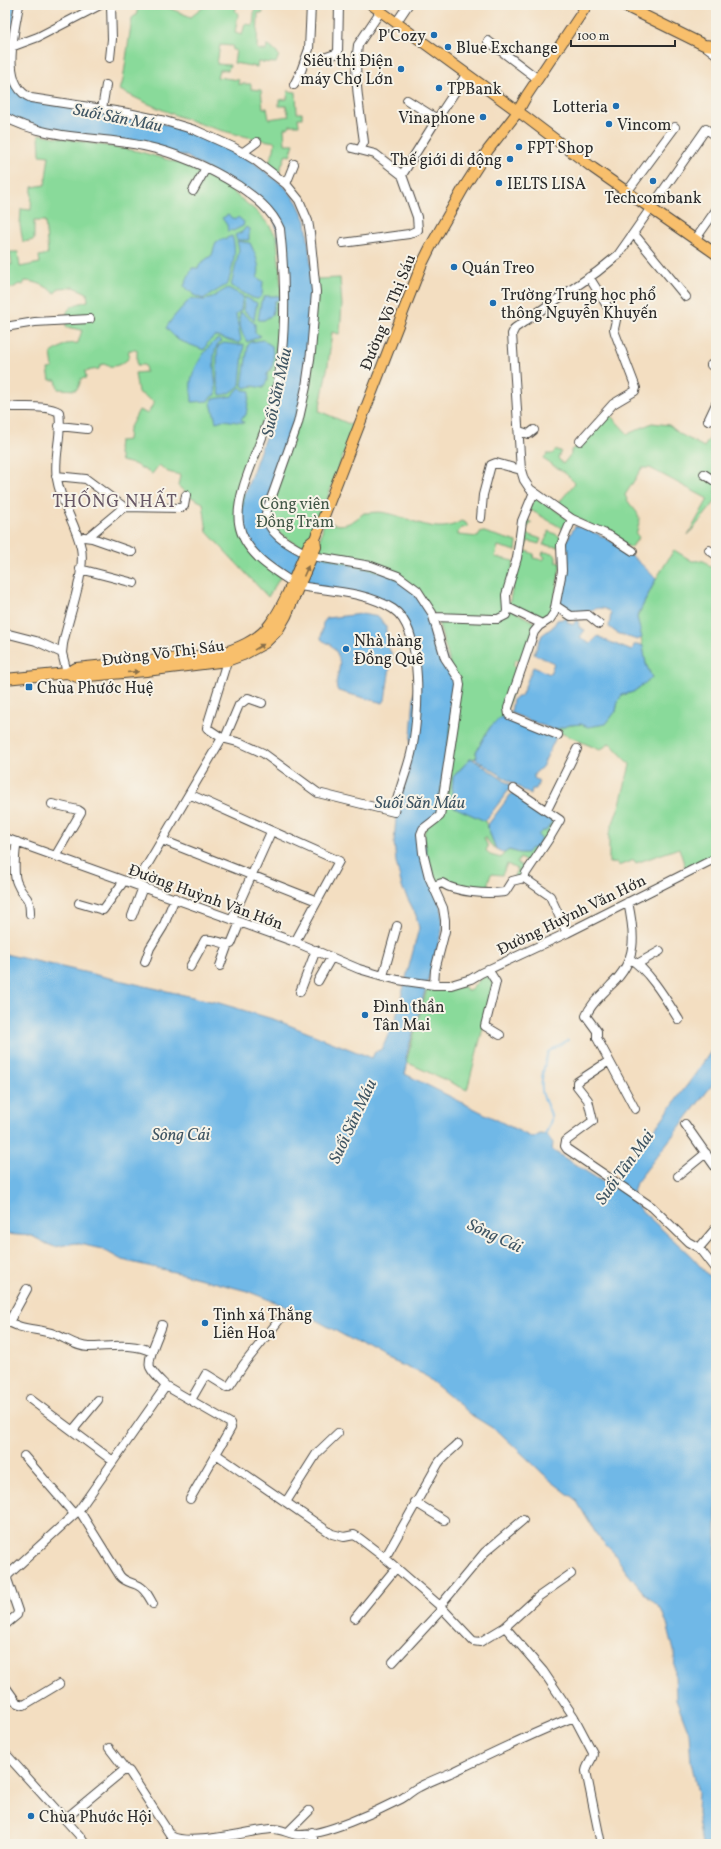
<svg xmlns="http://www.w3.org/2000/svg" width="721" height="1849" viewBox="0 0 721 1849" font-family="Vollkorn,serif">
	<rect width="100%" height="100%" fill="#f7f3e8"/>
	<filter id="ink" filterUnits="userSpaceOnUse"><feTurbulence type="fractalNoise" baseFrequency=".025" numOctaves="2"/><feDisplacementMap in="SourceGraphic" scale="8" xChannelSelector="R" yChannelSelector="G"/><feConvolveMatrix kernelMatrix="1 2 1 2 8 2 1 2 1" color-interpolation-filters="sRGB"/></filter>
	<filter id="wash" filterUnits="userSpaceOnUse"><feTurbulence type="fractalNoise" baseFrequency=".012" numOctaves="4" result="noise"/><feDisplacementMap in="SourceGraphic" scale="16" xChannelSelector="R" yChannelSelector="G"/><feGaussianBlur stdDeviation="0.9" result="paint"/><feColorMatrix in="noise" values="0 0 0 0 0 0 0 0 0 0 0 0 0 0 0 0 0 1.4 0 .05"/><feComposite in="paint" operator="in"/></filter>
	<g filter="url(#wash)">
		<rect width="100%" height="100%" fill="#f3dec1"/>
		<path fill="#89da9a" stroke="#5a8262" d="M139 5 164 6 191 17 206 5H234L237 7 235 10 238 14 235 33 242 35 245 24 253 25 255 5 262 7 263 13H258L257 49 266 51 267 44 279 55 276 63 258 62 257 67 234 63 236 50H232L233 46 220 45 217 64 230 65 228 70H219L217 77 239 80 238 84H251V89L261 90 263 108H267L269 119 289 116 286 106H279V100L287 99 288 91 296 92 297 113H302V118H298L299 125H290L288 128H284L285 144H294L290 156 286 155 278 174 267 166 274 150 275 142C222 134 168 115 120 90L123 80 132 18 136 15Z
			M39 134 137 151 183 164 224 185 255 210 269 225 277 237 281 286 278 367 271 403 241 487 280 578 268 597 207 532 203 503 191 497 178 486 180 475 168 472 159 465 152 474 134 464 121 461 118 449 119 441 128 440 129 429 139 410 148 414 154 402 138 392 135 373 146 372 145 365H137V350H129L128 359C121 365 112 369 104 364L100 365 99 369 85 371 86 378 81 379 79 386 76 390 58 389 56 380H50L48 369 53 368 51 353 66 344 78 343 82 330 66 327C65 307 69 306 88 301L87 293 74 287 59 288 55 293C44 285 38 282 25 281L23 285 19 284 13 288 5 287V259L8 264 12 265 10 252H18L20 267 40 263 39 256 48 254 45 221H34V240L23 242 20 225 21 209 31 210 32 187 45 185 49 156 40 155Z
			M340 278 342 305 340 332 339 334 332 332 328 365 319 411 354 426 314 535 303 549 276 531 269 518 317 279Z
			M608 413 628 434 652 423 669 425 680 434 704 447 716 429V501L688 535 708 499 650 468H642L625 495C632 513 645 509 636 534L639 537 631 548 573 516 557 505 575 483 565 473 543 459 547 454H552L556 450 561 451 558 458 563 464 571 454V450L579 445Z
			M535 495 569 520 565 530 529 509Z
			M364 513C371 513 379 511 386 513 410 517 437 537 461 521L466 523 468 527 462 528 458 532V535L478 537 481 531 517 542 516 551 498 546 495 557 514 561 504 605 537 624 521 660 516 659 513 665 516 667 515 670 517 671 506 713 491 726 487 732 476 752 477 758 470 759 453 777 451 803 455 807 485 821 496 849 491 845 485 837 484 838 488 847 486 850 490 855 501 858 504 853 509 850 520 853 553 820 549 818 551 816 556 823 527 862 520 858 517 863 524 867 521 875 513 878 517 869 507 864 502 875 491 874 488 883 489 889 465 888 466 884 461 886V884L448 880V885L434 884 430 873 432 872 431 866 429 867 424 835 450 663 436 615 317 555 324 521C343 528 349 525 364 513Z
			M526 519 532 523 525 529 527 534 541 539 539 544 528 541 524 550 534 554 533 558 543 560 545 557 542 555 543 552 553 553 556 556V562L561 563 552 613 542 621 509 605Z
			M549 531 561 537 559 547 543 545Z
			M674 550 692 561C711 560 702 562 716 570V855L686 870 679 848 636 863 634 860 618 866 616 862 609 863V834L620 804 630 765 629 763 610 743 600 750 554 730 570 725 581 724 616 711 618 701 622 695 633 692 652 678 646 664 637 617 656 579Z
			M489 974 495 982 467 1090 406 1062 427 989H447L464 986 467 990H471L482 977Z"/>
		<path fill="#6fb8e7" stroke="#4d7289" d="M5 5H16C11 37 0 86 31 101L91 110 164 124 208 138 252 161 285 187 297 202 306 221 314 292 306 375 293 430 265 507 281 542 343 563 388 574 411 588 425 605 457 685 437 814 420 828 442 911V931L406 1057 407 1066 405 1074 533 1138 540 1134 547 1135 553 1143 552 1150 606 1184 607 1189 610 1190 614 1188 617 1180 696 1073 716 1044V1080L636 1183 630 1200 691 1256 716 1284V1844H702L697 1813 698 1792 691 1762 689 1733 676 1699 674 1651 668 1627 661 1609 643 1592 625 1570 614 1553 598 1537 576 1500 551 1481 499 1432 473 1416 423 1374 383 1357 305 1314 247 1291 187 1275 122 1260 102 1249 75 1243 55 1247 47 1244 32 1236 5 1234V954L219 1003 276 1020 372 1058 375 1052 382 1049 396 1017 419 928 416 915 402 887 396 862 394 842 397 807 408 773 417 659 396 608 303 585 261 557 245 535 241 522 244 496 277 404 286 270 272 210 186 156 43 128 5 115Z
			M228 215 232 218 236 219 238 217 244 222 243 226 233 231 231 230 228 232 227 225 222 218Z
			M246 227 249 229V240H237L235 235 242 232Z
			M232 236C238 251 232 268 228 284L203 299 193 295 192 292 188 291 184 286 192 268H198L201 263 212 255 216 242Z
			M237 241 250 243C255 253 262 268 257 278L263 281 262 295 258 299 253 298 231 286 239 250Z
			M228 288 243 296 241 310 236 314 241 340 239 343 215 336 208 342 204 350 178 340 166 328C173 316 182 308 191 298 212 303 210 297 228 288Z
			M265 296H279L281 299 275 301 272 315 264 320H258L261 302Z
			M245 297 257 303 254 320 243 310Z
			M241 312 255 324V333L261 336 247 342C242 334 236 320 241 312Z
			M218 339 221 341C208 351 217 381 216 395L212 396 208 401 192 402C192 396 190 389 191 382 192 370 207 345 218 339Z
			M263 340 272 346C273 356 276 367 267 374V381L263 388 253 386 245 388 242 386 248 345 251 342Z
			M224 343 239 345 244 344 240 385C234 391 228 395 220 395L217 382V354L218 346Z
			M240 387 243 390 250 391 246 415 241 419 244 423 223 420 216 422 211 403 213 399 232 396Z
			M575 526C606 533 635 556 656 579L637 617 642 638 637 640 617 633 609 627 611 613C601 602 590 613 578 613 573 613 566 609 561 606L560 600 568 561 565 551 566 542Z
			M361 614 379 617 386 627V644L392 654 385 700 383 703 338 691C331 677 349 666 332 646 329 643 324 642 321 639L323 623 327 618Z
			M568 618 567 622 573 625 576 620 578 621 579 627 585 630 580 637 590 644 598 636 605 640 632 651 634 645 638 644 643 646 646 664 652 678 633 692 622 695 618 701 616 711 606 724 588 727 581 724 570 725 554 730 511 713 513 699 521 696 533 667 550 674 554 663 534 654 542 635 553 627 557 620Z
			M506 713 556 737 542 767 534 774V778L539 781 536 789H532L531 795 474 758H477L476 752 487 732 491 726Z
			M471 758 512 786 485 821 454 807 451 803 453 777Z
			M515 793 553 820 546 831H542L538 835 541 839 536 849 531 848 527 853H520L509 850 504 853 496 849 487 826 511 794Z"/>
		<g fill="none" stroke-linecap="round" stroke-linejoin="round">
			<path stroke="#6fb8e7" stroke-width="2" d="M545 1135C557 1111 549 1116 543 1095 539 1082 545 1064 548 1052L568 1040"/>
		</g>
	</g>
	<g filter="url(#ink)">
		<g fill="none" stroke-linecap="round" stroke-linejoin="round">
			<g stroke="#494642" stroke-width="10">
				<path id="minor" d="M19 5C14 34 0 85 31 98L128 113 165 121 195 130 233 147 255 160 286 184 299 200 308 221 310 233 316 292 311 352 306 387 298 423 266 513C267 534 288 544 305 553
					M396 23 408 5
					M488 41 538 79
					M704 45 716 54
					M11 47 38 37 100 5
					M110 58 112 39 111 5
					M324 58 338 53 339 5
					M294 85 301 71 309 49 311 5
					M407 100 437 119
					M102 109 106 85
					M5 117C45 140 100 136 144 146 177 153 210 168 239 186 256 198 272 210 280 229 286 286 287 346 274 401 267 436 234 490 239 523 243 551 270 568 292 582
					M352 148 375 154 402 175
					M360 150 364 142C360 110 353 77 358 45L380 12
					M242 153 257 142
					M286 184 294 164
					M193 191 206 168
					M627 192 675 127
					M634 234 686 297
					M695 240 716 210
					M343 243 409 234 418 230 417 217 402 175 437 119 466 75
					M5 327 35 322 90 319
					M711 365 716 364
					M5 406C21 409 45 404 59 412 63 434 53 457 57 479 61 504 76 524 81 548 86 573 68 618 63 644L62 653 67 673
					M708 421 716 404
					M59 426 87 429
					M519 431 529 434 534 430
					M580 441 613 404 635 391 636 388 615 333 614 329 616 320 589 277
					M704 474 716 482
					M56 476 86 479 124 507
					M481 518 483 495 491 465 496 463 521 470
					M84 537 92 538 132 552
					M88 537 124 507 180 508 184 506 186 495
					M709 550 716 555
					M633 551 610 536 572 519 530 489 524 480 521 470 512 334 515 328 597 272 618 255 706 129 716 136
					M312 556 371 566 398 576 417 590 432 613 445 658 459 679 460 685 440 816 423 829 421 834 423 853 429 877 443 908 445 920V931L435 970 434 985
					M80 569 134 583
					M556 606 571 616 588 615 599 624
					M507 607 542 624
					M434 617 493 619H498L506 615 507 611 506 595 517 558 522 521 534 492
					M5 633 36 641 62 653
					M227 661 208 723 207 728 222 738 241 743 263 753 318 793 394 812C398 792 406 774 411 754 419 721 425 630 393 609 367 592 330 591 299 586
					M558 735 509 715 508 708 534 632 539 626 550 619 554 613 562 571 561 545 572 519
					M225 738 239 705 248 698 262 703
					M514 789 560 820 550 837 526 873 524 878 550 896 567 933
					M189 794 339 861 295 942
					M52 804 78 810 81 812 56 855
					M547 810 577 749
					M5 838 295 942 359 969 383 976 398 980 434 985H451L471 979 481 973 567 933 716 858
					M162 840 317 901
					M17 842C15 851 13 875 17 883 23 899 30 893 30 914
					M136 884 222 738
					M433 886 442 883C457 893 487 894 505 892L512 881 524 878
					M628 902C635 935 638 960 611 985 602 995 591 1003 586 1016L597 1031V1038L635 1109
					M79 903 103 910 124 881
					M132 916 143 887
					M232 919 271 832
					M630 959C649 970 667 1001 679 1020
					M145 962 150 948 163 927 175 898
					M637 964 660 951
					M220 966 228 944
					M190 967 205 940C214 938 222 945 231 944L240 922
					M488 969 496 982 485 1026 500 1035
					M383 976 397 926
					M318 981 331 958
					M300 992 316 950
					M609 1061 577 1082V1086L588 1100 593 1121 566 1141 565 1146 567 1149 652 1207 688 1242 699 1248 716 1270
					M685 1124 716 1168
					M678 1176 706 1153
					M699 1248 716 1228
					M5 1319C20 1331 38 1328 54 1334 66 1338 76 1347 89 1347 110 1347 132 1342 152 1352
					M9 1322 27 1289
					M166 1386 230 1423 231 1428 216 1454 332 1534 344 1537 354 1535 359 1538 385 1558 440 1606 473 1641 480 1642 505 1627 543 1671 574 1717
					M30 1399 113 1461
					M191 1400 206 1374 227 1387 230 1385 244 1364 280 1319
					M73 1430 98 1400
					M24 1456 74 1514
					M190 1499 216 1454
					M286 1502 317 1453 338 1433
					M415 1502 444 1520
					M79 1510 120 1576C125 1582 130 1582 137 1585 145 1588 149 1597 153 1604
					M385 1558 438 1464C443 1456 451 1451 458 1444
					M440 1606 485 1552 523 1520
					M355 1618 396 1568
					M5 1625 17 1615 18 1611 7 1579 8 1575 79 1510 166 1386C161 1381 153 1374 150 1367 147 1357 159 1335 162 1325
					M505 1627 538 1597 571 1574
					M393 1662 442 1609
					M5 1686 17 1703 24 1705 59 1684
					M109 1748 126 1770
					M5 1753 79 1835 85 1844
					M65 1819 123 1771H129L171 1836C190 1847 247 1831 271 1829 281 1828 288 1834 298 1835 323 1836 378 1811 401 1799 407 1796 412 1790 419 1787 430 1781 443 1776 455 1771 494 1752 533 1733 574 1717L593 1753C593 1760 587 1764 586 1771L601 1844
					M288 1832 309 1811
					M312 1832 314 1844"/>
			</g>
			<g stroke="#494642" stroke-width="12">
				<path id="major" d="M372 5 527 118 593 168 716 254
					M623 5 704 45 716 46
					M67 673 76 668 217 654C235 650 259 640 270 624 286 603 298 568 309 544L315 539
					M5 679 67 673 77 677 146 671 227 661 243 655 265 643 278 630 286 616 312 556 316 547 315 539 421 266 433 242 463 189 488 150 517 113 527 95 587 5"/>
			</g>
			<use href="#minor" stroke="#fff" stroke-width="8"/>
			<use href="#major" stroke="#f8bf6c" stroke-width="10"/>
		</g>
		<defs><path id="oneway-solid" d="M-6-.8H1V-3.2L6.5 0L1 3.2V.8H-6Z"/></defs>
		<g fill="#876e48">
			<use href="#oneway-solid" transform="translate(306 571) rotate(-66)"/>
			<use href="#oneway-solid" transform="translate(259 647) rotate(-31)"/>
			<use href="#oneway-solid" transform="translate(133 672) rotate(-5)"/>
		</g>
	</g>
	<g fill="#1f6fb2" stroke="#f7f3e8" stroke-width="1.5">
		<circle cx="434" cy="35" r="4"/>
		<circle cx="448" cy="47" r="4"/>
		<circle cx="401" cy="69" r="4"/>
		<circle cx="439" cy="88" r="4"/>
		<circle cx="616" cy="106" r="4"/>
		<circle cx="483" cy="117" r="4"/>
		<circle cx="609" cy="124" r="4"/>
		<circle cx="519" cy="147" r="4"/>
		<circle cx="510" cy="159" r="4"/>
		<circle cx="653" cy="181" r="4"/>
		<circle cx="499" cy="183" r="4"/>
		<circle cx="454" cy="267" r="4"/>
		<circle cx="493" cy="303" r="4"/>
		<circle cx="346" cy="649" r="4"/>
		<rect x="25" y="683" width="8" height="8" rx="2"/>
		<circle cx="365" cy="1015" r="4"/>
		<circle cx="205" cy="1323" r="4"/>
		<circle cx="31" cy="1816" r="4"/>
	</g>
	<g text-anchor="middle" stroke-width="4" stroke-linejoin="round" paint-order="stroke">
		<g font-size="16" fill="#2b2b2b" stroke="#f7f3e8" text-anchor="start">
			<text x="426" y="41" text-anchor="end">P'Cozy</text>
			<text x="456" y="53">Blue Exchange</text>
			<text x="393" y="66" text-anchor="end">Siêu thị Điện<tspan x="393" dy="18">máy Chợ Lớn</tspan></text>
			<text x="447" y="94">TPBank</text>
			<text x="608" y="112" text-anchor="end">Lotteria</text>
			<text x="475" y="123" text-anchor="end">Vinaphone</text>
			<text x="617" y="130">Vincom</text>
			<text x="527" y="153">FPT Shop</text>
			<text x="502" y="165" text-anchor="end">Thế giới di động</text>
			<text x="507" y="189">IELTS LISA</text>
			<text x="653" y="203" text-anchor="middle">Techcombank</text>
			<text x="462" y="273">Quán Treo</text>
			<text x="501" y="300">Trường Trung học phổ<tspan x="501" dy="18">thông Nguyễn Khuyến</tspan></text>
			<text x="354" y="646">Nhà hàng<tspan x="354" dy="18">Đồng Quê</tspan></text>
			<text x="37" y="693">Chùa Phước Huệ</text>
			<text x="373" y="1012">Đình thần<tspan x="373" dy="18">Tân Mai</tspan></text>
			<text x="213" y="1320">Tịnh xá Thắng<tspan x="213" dy="18">Liên Hoa</tspan></text>
			<text x="39" y="1822">Chùa Phước Hội</text>
		</g>
		<g font-size="16" fill="#2b2b2b" stroke="#f7f3e8">
			<text transform="translate(387 312) rotate(-68)" y="6">Đường Võ Thị Sáu</text>
			<text transform="translate(163 652) rotate(-7)" y="6">Đường Võ Thị Sáu</text>
			<text transform="translate(206 896) rotate(20)" y="6">Đường Huỳnh Văn Hớn</text>
			<text transform="translate(571 914) rotate(-26)" y="6">Đường Huỳnh Văn Hớn</text>
		</g>
		<g font-size="16" fill="#425747" stroke="#f7f3e8">
			<text x="295" y="509">Công viên<tspan x="295" dy="18">Đồng Tràm</tspan></text>
		</g>
		<g font-size="17" font-style="italic" fill="#3f5563" stroke="#f7f3e8">
			<text transform="translate(118 117) rotate(11)" y="6">Suối Săn Máu</text>
			<text transform="translate(276 392) rotate(-78)" y="6">Suối Săn Máu</text>
			<text x="420" y="808">Suối Săn Máu</text>
			<text transform="translate(352 1121) rotate(-65)" y="6">Suối Săn Máu</text>
			<text x="181" y="1140">Sông Cái</text>
			<text transform="translate(624 1167) rotate(-54)" y="6">Suối Tân Mai</text>
			<text transform="translate(495 1235) rotate(25)" y="6">Sông Cái</text>
		</g>
		<g font-size="18" letter-spacing="1" fill="#685866" stroke="#f7f3e8">
			<text x="115" y="507">THỐNG NHẤT</text>
		</g>
	</g>
	<rect width="721" height="1849" fill="none" stroke="#f7f3e8" stroke-width="20"/>
	<path d="M571 40v6h104v-6" fill="none" stroke="#2b2b2b" stroke-width="2"/>
	<text x="577" y="40" font-size="12" fill="#2b2b2b" stroke="#f7f3e8" stroke-width="3" paint-order="stroke">100 m</text>
</svg>
